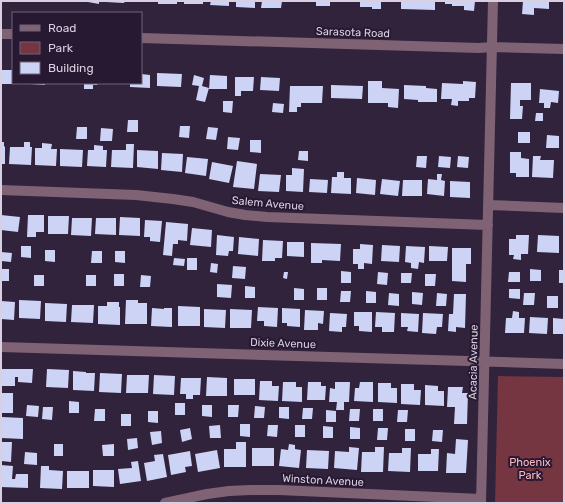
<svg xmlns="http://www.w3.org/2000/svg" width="565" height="504" viewBox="0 0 565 504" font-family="Rubik,sans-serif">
	<rect width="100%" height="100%" fill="#31233c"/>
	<path fill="#753541" d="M498 376 564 377V503H495Z"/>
	<path fill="#cdd3f5" d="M88 1H99V4L88 2Z
		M106 1H125L124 3 106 2Z
		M158 1H177V4H158Z
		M184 1H203V4H184Z
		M211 1H229V6L210 5Z
		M236 1H255V8L236 7Z
		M262 1H282L281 8H261Z
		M311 1H330V6H316V2H311Z
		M360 1H381V9H372V7H360Z
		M401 1H435V10L401 9Z
		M445 1H475L474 11 464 10V6H452V4H445Z
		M523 1H549V9L534 8V15L522 14Z
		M1 70H13V84H1Z
		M157 73 182 74 181 87 157 86Z
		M141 74 150 75V88L130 87V83H141Z
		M194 75 204 78 202 86 209 88 205 102 196 100 199 86 192 85Z
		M210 75 227 76V89H209Z
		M235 77H254L253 91H241V96H235Z
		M261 77 280 78 279 91 260 90Z
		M368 81H382V88L399 89 398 108 388 107V103H368Z
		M463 81 476 82 475 98H469V101H458V106L451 105 452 99H441L442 83 463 84Z
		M30 83H45V85L30 84Z
		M78 83H98L97 85H93V89H84V84H78Z
		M511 83H531V100H520V106H523L522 119H510Z
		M331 85 363 86 362 99 331 98Z
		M404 85 426 86V88L437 89V102H418V100L404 99Z
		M290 86H323L322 103H301V107H297V112H289Z
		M540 89 559 91 558 103 551 102 550 108H544V103H539Z
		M223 101H233L232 113 223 112Z
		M273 103 284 104 283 113 272 112Z
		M536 113H543V121H535Z
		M128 120H138V132H127Z
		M180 126H190L189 138 179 137Z
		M77 127H87V139H76Z
		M208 127 218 128 216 140 206 139Z
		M101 128 113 129 112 141H100Z
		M518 132H530V143H518Z
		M547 135 559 136V148H546Z
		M228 137 240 138 238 150 227 149Z
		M250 140H261V153L250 152Z
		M1 142H4V147L5 146V164H1Z
		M24 142H30V147H32L31 165 9 164 10 147H24Z
		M42 143 52 144 51 149H57L56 166 35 165V148H42Z
		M126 144H134L133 168 111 167 112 150H126Z
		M94 145 103 146V150H107L106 167 87 166 88 150H94Z
		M60 149 83 150 82 167 60 166Z
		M137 150 158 151V169L137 167Z
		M299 151H308V161L298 160Z
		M510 152H521V158L529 159V177H516V173H510Z
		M162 153 183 154 182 172 161 170Z
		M417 156H427L426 168 416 167Z
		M439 156 451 157 450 168 438 167Z
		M458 156 469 157 468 168 457 167Z
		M533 156H541L540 160H554L553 178 532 177Z
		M187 157 208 159 206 176 185 173Z
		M237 161 257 164 254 189 233 187Z
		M212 162 233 166 229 183 209 179Z
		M292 168 304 169 303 192 286 191V175H292Z
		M337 172H344V178H351V194L331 193 332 177H337Z
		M260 174 281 175 279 192 258 191Z
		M437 174H442L441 180 445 181 444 196 427 194 428 179 437 180Z
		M357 178 376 180 375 195 356 193Z
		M310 179 328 180 327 193 309 192Z
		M382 179 400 181 398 196 380 194Z
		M403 180H422V196H402Z
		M450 181 470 182V198L450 197Z
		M1 215 20 217 18 232 1 230Z
		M28 215H44V232H36V237H27Z
		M48 216H69L68 234H48Z
		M120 217 140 218V236L119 235Z
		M72 218H92L91 236 71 235Z
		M96 218H116V235L95 234Z
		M145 220 162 221 160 242 150 241V237H144Z
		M166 222 188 224 187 241 178 240V244H173L172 256 163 255Z
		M192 228 212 230 211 247 190 245Z
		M217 235 234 237 233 251H229L228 256 216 255Z
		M516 235H529L528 254H521V260L513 259 514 255H509V239H516Z
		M538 235 559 236V253L537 252Z
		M239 237 259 239 258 256 238 254Z
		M263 240 283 241 282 258H275V261H262Z
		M287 242H304V257L287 256Z
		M311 243 341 244 340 261 322 260V263H311Z
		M360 244 373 245 372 264 364 263V269H358V264H353V249H360Z
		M382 245 400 246 399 262 381 261Z
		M21 246H31V258L21 257Z
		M406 246 425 247 424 263 419 262 418 269 411 268V263L405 262Z
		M429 246 448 247 447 261H429Z
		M452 248H471V264H466V282L452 281Z
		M45 250H55V262L45 261Z
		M92 251H102V263H91Z
		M115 251H125V263L115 262Z
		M1 252 12 253 11 262 1 261Z
		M174 258 185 259 184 266 173 265Z
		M187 258H197V270H187Z
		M211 263 218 264 217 273 210 272Z
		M233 266 246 267 245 279 232 278Z
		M1 269H9V281H1Z
		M530 269 541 270V281H530Z
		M559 270H564V283H559Z
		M341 271 351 272V283H341Z
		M284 272H288L287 279 283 278Z
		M378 272 388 273 387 285 377 284Z
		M509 272H520V282H508Z
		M401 273H412L411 283H401Z
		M114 274H124V286H114Z
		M425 274H436L435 286H425Z
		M34 275H44V286H34Z
		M86 275H96V286H86Z
		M141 275 151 276 150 287H140Z
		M217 284 232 285 231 298 217 297Z
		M245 286 255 287V298H245Z
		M294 288 304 289V300H294Z
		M317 288H327V300H317Z
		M509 289H520V299L509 298Z
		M341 291H351L350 302H340Z
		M366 291 376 292V303H366Z
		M412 292 423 293 422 305 412 304Z
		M389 293 399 294V306L388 305Z
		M437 293 447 294 446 306H436Z
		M524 293H535L534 305H523Z
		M454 294H466L465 328 456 327V332L448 331 449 314H453Z
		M547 296H558V308H547Z
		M19 300 41 301 40 319 19 318Z
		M126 300H138V303H147V324H125Z
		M1 301 15 302 14 320 1 319Z
		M107 302H119V307H120V325L98 324V306H107Z
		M45 303 67 304 66 322 45 321Z
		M72 305H94L93 323 71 322Z
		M178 306 200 307V326H178Z
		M258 307 278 308 277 327 264 326V321H257Z
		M152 308 164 309V308H172V327L151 326Z
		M282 308 300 309V327L287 326V323H282Z
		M204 309 226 310 225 328 204 327Z
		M230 309 252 310 251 328H230Z
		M305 310 324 311 323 324 318 323V330H304Z
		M513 311 519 312V318H525L524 333H505L506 318H512Z
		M354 312H372V332L359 331V326H354Z
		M376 312 395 313 394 332H382V327H375Z
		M330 313 347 314 346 327H342V332L329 331Z
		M401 313 419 314 418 332 407 331 408 327H401Z
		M423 313 443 314 442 327H437L436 334 422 333Z
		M530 317 548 318 547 334 529 333Z
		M553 318 564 319V334H553Z
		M1 369H33L32 383 18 382V377H15V386H1Z
		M47 369 69 370 68 388 46 387Z
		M73 371 86 372V373H95L94 391 73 390Z
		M100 373 122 374 121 393 99 392Z
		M127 375H149L148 393H126Z
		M154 375 175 376 174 395 153 394Z
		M207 377 227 378V396H206Z
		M181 378H201L200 395H193V399H186V394H180Z
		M234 379H255V395H234Z
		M260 381H272V386H279L278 401 259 400Z
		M283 382H296V387H302V402L282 401Z
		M308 382H321V386H326L325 400H307Z
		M335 382H350L349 402H344V410H336L337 402H329L330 388 335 389Z
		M360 382H373V402L354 401 355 388H359Z
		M378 383H391V388H397V403L378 402Z
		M401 384H414V390H421L420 405 401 404Z
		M425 385 438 386V391H444V406L425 405Z
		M448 387H463L462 393H468L467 424H454L455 407H447Z
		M1 393H13V413H1Z
		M69 401 79 402V413H69Z
		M175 403H185V415H175Z
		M27 405 39 406 38 417 26 416Z
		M202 405H212V417L202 416Z
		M228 405H239L238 417H228Z
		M255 406 265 407 264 418H254Z
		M43 407H53L52 420 42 419Z
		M279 407H289V419L279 418Z
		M303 408H313L312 419H302Z
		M95 409H105V421H94Z
		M350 409H360L359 421H349Z
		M373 409H383V421H373Z
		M326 410 336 411V422H326Z
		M398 410H408L407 422H397Z
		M148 411H158V423L148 422Z
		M121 414H131V426H121Z
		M2 417 23 418V439L1 438Z
		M240 424H250V437L240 436Z
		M220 425 221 438H210L209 426Z
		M268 425H278L277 437 267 436Z
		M295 425H305V437H295Z
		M323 426 333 427V438H323Z
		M350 427 360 428V439H350Z
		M190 428 192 439 182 442 180 430Z
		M378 428H388L387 440H377Z
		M405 429H415V441H405Z
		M433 430H443L442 442 432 441Z
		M161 431 162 443 152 445 150 432Z
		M137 438 138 448 128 450 127 439Z
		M456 439 468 440 466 473H446L447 453 455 454Z
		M1 442H12L11 462 1 461Z
		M236 442H246V467H224V449H236Z
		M54 444H63V456H54Z
		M114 444V456H103L102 445Z
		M289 444 295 445V449L301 450 299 468 279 466 281 449 288 450Z
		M349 447 359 448 357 470 334 468 335 451 349 452Z
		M375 447H384L383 472H361L362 452H375Z
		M252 448H274V466H252Z
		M402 448H411L410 472 388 471 389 453H402Z
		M431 449H439L438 471H418V454H431Z
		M217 450 220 468 198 472 195 454Z
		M307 450 329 451 328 469 306 468Z
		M190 451 192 466 185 467 186 472 171 475 168 455Z
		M25 452 37 453V465L24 464Z
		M163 454 167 477 147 481 144 463 155 461 154 455Z
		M138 461 141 481 120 484 118 469 132 468 131 462Z
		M1 465 13 466 12 479H15L16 474H28V488L1 487Z
		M41 466H49V470L63 471 62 489 40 488Z
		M93 470H114V487L93 486Z
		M67 471H89V488H67Z"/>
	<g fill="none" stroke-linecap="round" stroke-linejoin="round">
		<path stroke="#7f6375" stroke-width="10" d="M1 34H13
			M141 38 479 48 492 47 564 49
			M1 190 136 195 173 199 193 202 228 212 245 215 267 217 488 225
			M488 205 564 208
			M1 347 564 364
			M165 503 207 494 229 491 250 490H279L481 499
			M481 503 493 1"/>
	</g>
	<g text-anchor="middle" stroke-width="4" stroke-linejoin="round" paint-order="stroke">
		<g font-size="11" fill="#d8d0e0" stroke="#271932">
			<text transform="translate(353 32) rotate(2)" y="4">Sarasota Road</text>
			<text transform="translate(268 203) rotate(5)" y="4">Salem Avenue</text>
			<text transform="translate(283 343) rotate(2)" y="4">Dixie Avenue</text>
			<text transform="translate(473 362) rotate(-89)" y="4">Acacia Avenue</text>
			<text transform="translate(323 480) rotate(3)" y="4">Winston Avenue</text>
		</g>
		<g font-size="11" fill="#fbb9c2" stroke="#271932">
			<text x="530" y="466">Phoenix<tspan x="530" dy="13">Park</tspan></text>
		</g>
	</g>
	<rect width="565" height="504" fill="none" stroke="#d8d0e0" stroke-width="4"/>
	<rect x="12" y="12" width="130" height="72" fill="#271932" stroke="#6e6278"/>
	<rect x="20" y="25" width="20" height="6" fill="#7f6375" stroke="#6e6278"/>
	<text x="48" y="32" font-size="12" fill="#d8d0e0">Road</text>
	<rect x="20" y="42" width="20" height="12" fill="#753541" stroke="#6e6278"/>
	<text x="48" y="52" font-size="12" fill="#d8d0e0">Park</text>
	<rect x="20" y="62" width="20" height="12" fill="#cdd3f5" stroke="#6e6278"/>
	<text x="48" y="72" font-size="12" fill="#d8d0e0">Building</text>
</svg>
